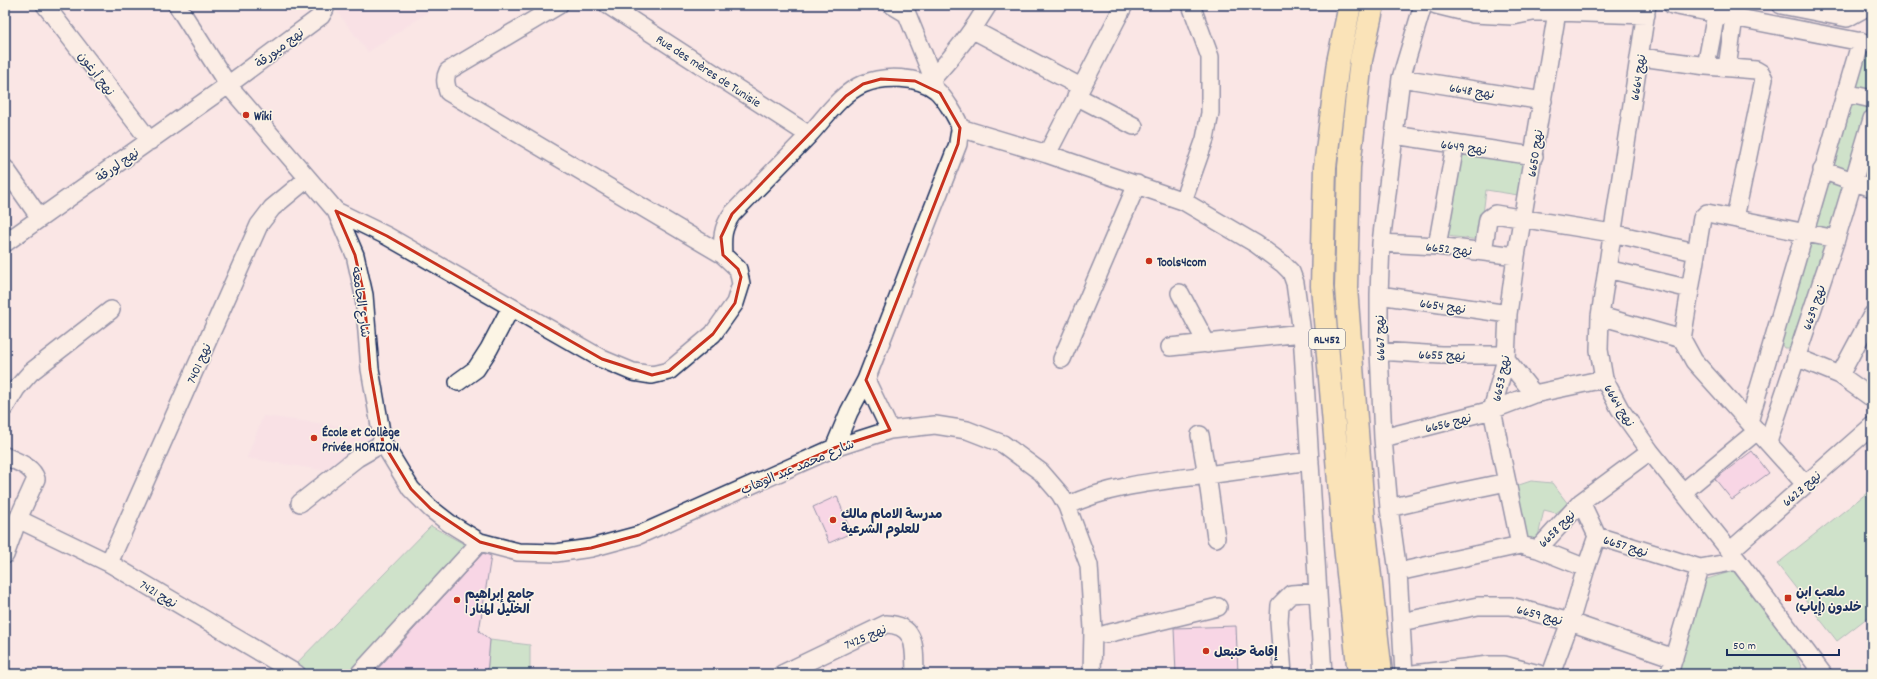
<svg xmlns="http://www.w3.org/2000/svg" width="1877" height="679" viewBox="0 0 1877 679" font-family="Dekko,'Playpen Sans Arabic',sans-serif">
	<rect width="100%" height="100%" fill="#fae6e5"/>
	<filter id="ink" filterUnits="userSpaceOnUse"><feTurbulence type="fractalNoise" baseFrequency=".025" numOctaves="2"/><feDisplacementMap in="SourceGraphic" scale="8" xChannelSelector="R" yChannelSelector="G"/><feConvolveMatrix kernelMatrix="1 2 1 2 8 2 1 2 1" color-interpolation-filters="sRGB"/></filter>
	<g filter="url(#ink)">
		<path fill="#f8dce5" d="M332 5H439L368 52Z
			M263 416 372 430 375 447 340 473 247 458Z"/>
		<path fill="#9cdea9" stroke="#5c8684" d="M1864 46 1872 49V95L1851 91Z
			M1849 100 1872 105 1850 178 1827 171Z
			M1461 153 1525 162 1518 195 1486 190 1480 240 1447 236Z
			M1824 179 1848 186 1833 236 1808 230Z
			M1806 237 1831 242 1792 348H1784L1780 342Z
			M1531 481 1552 483 1568 504 1556 513 1544 510 1537 541 1526 538 1516 486Z
			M1872 489V614L1837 641 1777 564Z
			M431 526 475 550 361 674H304L292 668Z
			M1733 571 1792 645 1804 674H1676L1704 580Z
			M490 640 530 645V674H487Z"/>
		<path fill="#f5c3e4" stroke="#1b2f5e" d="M1752 451 1769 473 1732 500 1715 479Z
			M837 496 851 533 829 543 813 507Z
			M483 553 491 556 479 631 490 640 487 674H373Z
			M1236 626 1238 674H1176L1174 628Z"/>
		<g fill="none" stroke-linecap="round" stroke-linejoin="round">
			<g stroke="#1b2f5e" stroke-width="20">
				<path id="minor" d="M45 5 150 141
					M177 5 228 85 336 211 355 255 364 295 370 369 383 443 411 489 431 509 449 523 480 542 518 552 556 553 591 548 639 535 834 448 890 430 935 425 967 430 1003 444 1041 472 1060 494 1067 506 1089 565 1093 629 1092 674
					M559 5 448 71C444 79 446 84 448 92L723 255
					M608 5 809 135
					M892 5 907 14 933 78V87
					M1436 5 1473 14 1513 16 1533 12H1557L1646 15
					M1647 5 1600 316 1599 350 1604 379 1620 409 1650 451 1738 561 1823 674
					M1672 5 1872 44
					M1781 5 1847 18 1865 8 1866 5
					M973 30 1081 87
					M1641 57 1706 66 1756 70 1761 73 1764 79 1735 218
					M1706 66 1716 14
					M1727 68 1734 17
					M933 78C954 55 972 32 988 5
					M1401 78 1543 101
					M1845 93 1872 99
					M1076 96 1134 126
					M960 128 1047 154 1183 201 1256 244 1283 264 1291 272 1295 283 1302 333 1323 674
					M1394 135 1534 156
					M1047 154 1124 5
					M5 168 40 218
					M1822 170 1872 188
					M1183 201 1205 139 1210 113V57L1191 5
					M336 211 387 236 602 359 633 372 652 375 669 371 713 334 735 303 741 284 738 269 723 255C722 238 722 228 732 214 757 188 783 162 808 136 825 118 840 94 863 84 884 75 918 76 936 90 943 96 959 119 960 129 960 133 958 139 958 144L866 380 849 412 834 448
					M5 243 228 85 321 16 325 9 324 5
					M1381 243 1437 246 1516 256
					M1437 246 1455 146
					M1483 252 1488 219 1495 214 1612 233 1695 252
					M1607 269 1690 289
					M1180 293 1207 344
					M1379 295 1508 314
					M1600 316 1682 339
					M1170 347 1302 333
					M1379 351 1441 355H1506
					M1796 357 1840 375 1872 398
					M1062 359 1137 184
					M1506 359 1534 394
					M1840 375 1872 315
					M866 380 890 430
					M458 382 476 369 489 349 511 307
					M5 407 16 389 31 372 111 310
					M1749 422 1861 41
					M1761 435 1805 484
					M1383 438 1492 410 1534 394 1604 379
					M1768 442 1836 239 1872 119
					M5 456C17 462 32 466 36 479L18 519 5 555
					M1683 492 1757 431 1694 361 1682 339 1702 218 1707 213 1836 239
					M1581 502 1597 536
					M300 503 357 458 383 443
					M1067 506C1110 485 1160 481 1207 475L1200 435
					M1389 508 1454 493 1507 482
					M18 519 109 563 297 674
					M1216 538 1207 475 1310 461
					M1520 545 1492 410 1506 359 1508 314 1516 256 1557 12
					M1538 549 1581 502 1650 451
					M1730 551 1872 426
					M109 563 259 225 272 208 307 179
					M1398 572 1520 545 1538 549 1586 568 1597 536 1700 568 1738 561
					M1401 622 1478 606H1510L1570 622 1674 658
					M1106 634 1218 607
					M359 674 480 542
					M782 674 886 624C918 625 914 650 915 674
					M1283 674 1279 622 1280 605 1291 594 1318 592
					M1404 674 1398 572 1389 508 1383 438 1379 351V295L1381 243 1401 78 1423 5
					M1413 674 1489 665H1504L1539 674
					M1551 674 1570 622 1586 568
					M1669 674 1700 568"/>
			</g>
			<g stroke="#1b2f5e" stroke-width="25">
				<path id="highway" d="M1350 5 1338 62 1325 167 1322 286 1343 528 1359 674
					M1373 5 1361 60 1349 167 1346 288 1364 523 1381 674"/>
			</g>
			<use href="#minor" stroke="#fcf5e5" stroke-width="17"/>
			<use href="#highway" stroke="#fbe080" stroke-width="22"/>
		</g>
	</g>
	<path d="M0 0H1877V679H0ZM881 79 915 81 940 93 960 128 958 144 866 380 890 430 834 448 639 535 591 548 556 553 518 552 480 542 431 509 411 489 383 443 370 369 364 295 355 255 336 211 387 236 602 359 652 375 669 371 713 334 735 303 741 277 738 269 723 255 721 237 732 214 846 96 863 84Z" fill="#fae6e5" fill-opacity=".55" fill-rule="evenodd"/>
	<path fill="none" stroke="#c8321e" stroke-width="3" stroke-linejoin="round" d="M881 79 915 81 940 93 960 128 958 144 866 380 890 430 834 448 639 535 591 548 556 553 518 552 480 542 431 509 411 489 383 443 370 369 364 295 355 255 336 211 387 236 602 359 652 375 669 371 713 334 735 303 741 277 738 269 723 255 721 237 732 214 846 96 863 84Z"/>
	<g fill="#c8321e" stroke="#fcf5e5" stroke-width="1.5">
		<circle cx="246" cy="115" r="4"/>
		<circle cx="1149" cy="261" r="4"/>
		<circle cx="314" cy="438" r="4"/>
		<circle cx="833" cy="520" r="4"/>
		<rect x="1784" y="594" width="8" height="8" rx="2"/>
		<circle cx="457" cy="600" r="4"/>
		<circle cx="1206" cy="651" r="4"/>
	</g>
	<g text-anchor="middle" stroke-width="3" stroke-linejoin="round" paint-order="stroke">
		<rect fill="#fcf5e5" stroke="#5e6a86" stroke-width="1" x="1309" y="329" width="36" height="20" rx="3"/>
		<g font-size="12" font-weight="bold" fill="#1b2f5e">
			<text x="1327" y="343">RL452</text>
		</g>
		<g font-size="13" fill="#1b2f5e" stroke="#fcf5e5">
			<text transform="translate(279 47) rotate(-37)" y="5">نهج ميورقة</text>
			<text transform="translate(709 70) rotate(33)" y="5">Rue des mères de Tunisie</text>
			<text transform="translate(97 73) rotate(53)" y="5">نهج أرغون</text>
			<text transform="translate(1637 77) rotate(-81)" y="5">نهج 6664</text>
			<text transform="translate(1472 90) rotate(9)" y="5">نهج 6648</text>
			<text transform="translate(1464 146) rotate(8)" y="5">نهج 6649</text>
			<text transform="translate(1534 153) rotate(-81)" y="5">نهج 6650</text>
			<text transform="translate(117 164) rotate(-35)" y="5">نهج لورقة</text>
			<text transform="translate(1449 248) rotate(6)" y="5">نهج 6652</text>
			<text transform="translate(362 302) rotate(82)" y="5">شارع الجامعة</text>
			<text transform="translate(1443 305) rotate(8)" y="5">نهج 6654</text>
			<text transform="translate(1813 307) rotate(-71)" y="5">نهج 6639</text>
			<text transform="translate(1379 338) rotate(-91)" y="5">نهج 6667</text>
			<text transform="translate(1442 354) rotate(2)" y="5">نهج 6655</text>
			<text transform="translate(198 363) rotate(-66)" y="5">نهج 7401</text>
			<text transform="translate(1500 378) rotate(-78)" y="5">نهج 6653</text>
			<text transform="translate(1620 405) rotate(59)" y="5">نهج 6664</text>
			<text transform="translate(1448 422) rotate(-14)" y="5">نهج 6656</text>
			<text transform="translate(797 466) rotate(-23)" y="5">شارع محمد عبد الوهاب</text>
			<text transform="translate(1801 488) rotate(-41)" y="5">نهج 6623</text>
			<text transform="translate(1556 528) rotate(-45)" y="5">نهج 6658</text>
			<text transform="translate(1626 545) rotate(17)" y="5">نهج 6657</text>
			<text transform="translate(159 593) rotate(31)" y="5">نهج 7421</text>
			<text transform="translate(1540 614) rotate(15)" y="5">نهج 6659</text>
			<text transform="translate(865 636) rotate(-23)" y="5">نهج 7425</text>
		</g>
		<g font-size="13" font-weight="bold" fill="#1b2f5e" stroke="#fcf5e5" text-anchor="start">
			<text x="254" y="120">Wiki</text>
			<text x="1157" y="266">Tools4com</text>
			<text x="322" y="436">École et Collège<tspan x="322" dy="15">Privée HORIZON</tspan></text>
			<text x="841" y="518">مدرسة الامام مالك<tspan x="841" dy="15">للعلوم الشرعية</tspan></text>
			<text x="1796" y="596">ملعب ابن<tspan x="1796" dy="15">خلدون (إياب)</tspan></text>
			<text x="465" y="598">جامع إبراهيم<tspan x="465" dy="15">الخليل المنار 1</tspan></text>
			<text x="1214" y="656">إقامة حنبعل</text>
		</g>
	</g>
	<rect width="1877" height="679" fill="none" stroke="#fcf5e5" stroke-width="20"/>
	<rect x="10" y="10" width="1857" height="659" fill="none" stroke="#1b2f5e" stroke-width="1.5" filter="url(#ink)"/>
	<path d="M1727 649v6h112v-6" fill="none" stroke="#1b2f5e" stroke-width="2"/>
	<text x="1733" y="649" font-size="12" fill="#1b2f5e" stroke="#fcf5e5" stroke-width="3" paint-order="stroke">50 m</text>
</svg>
